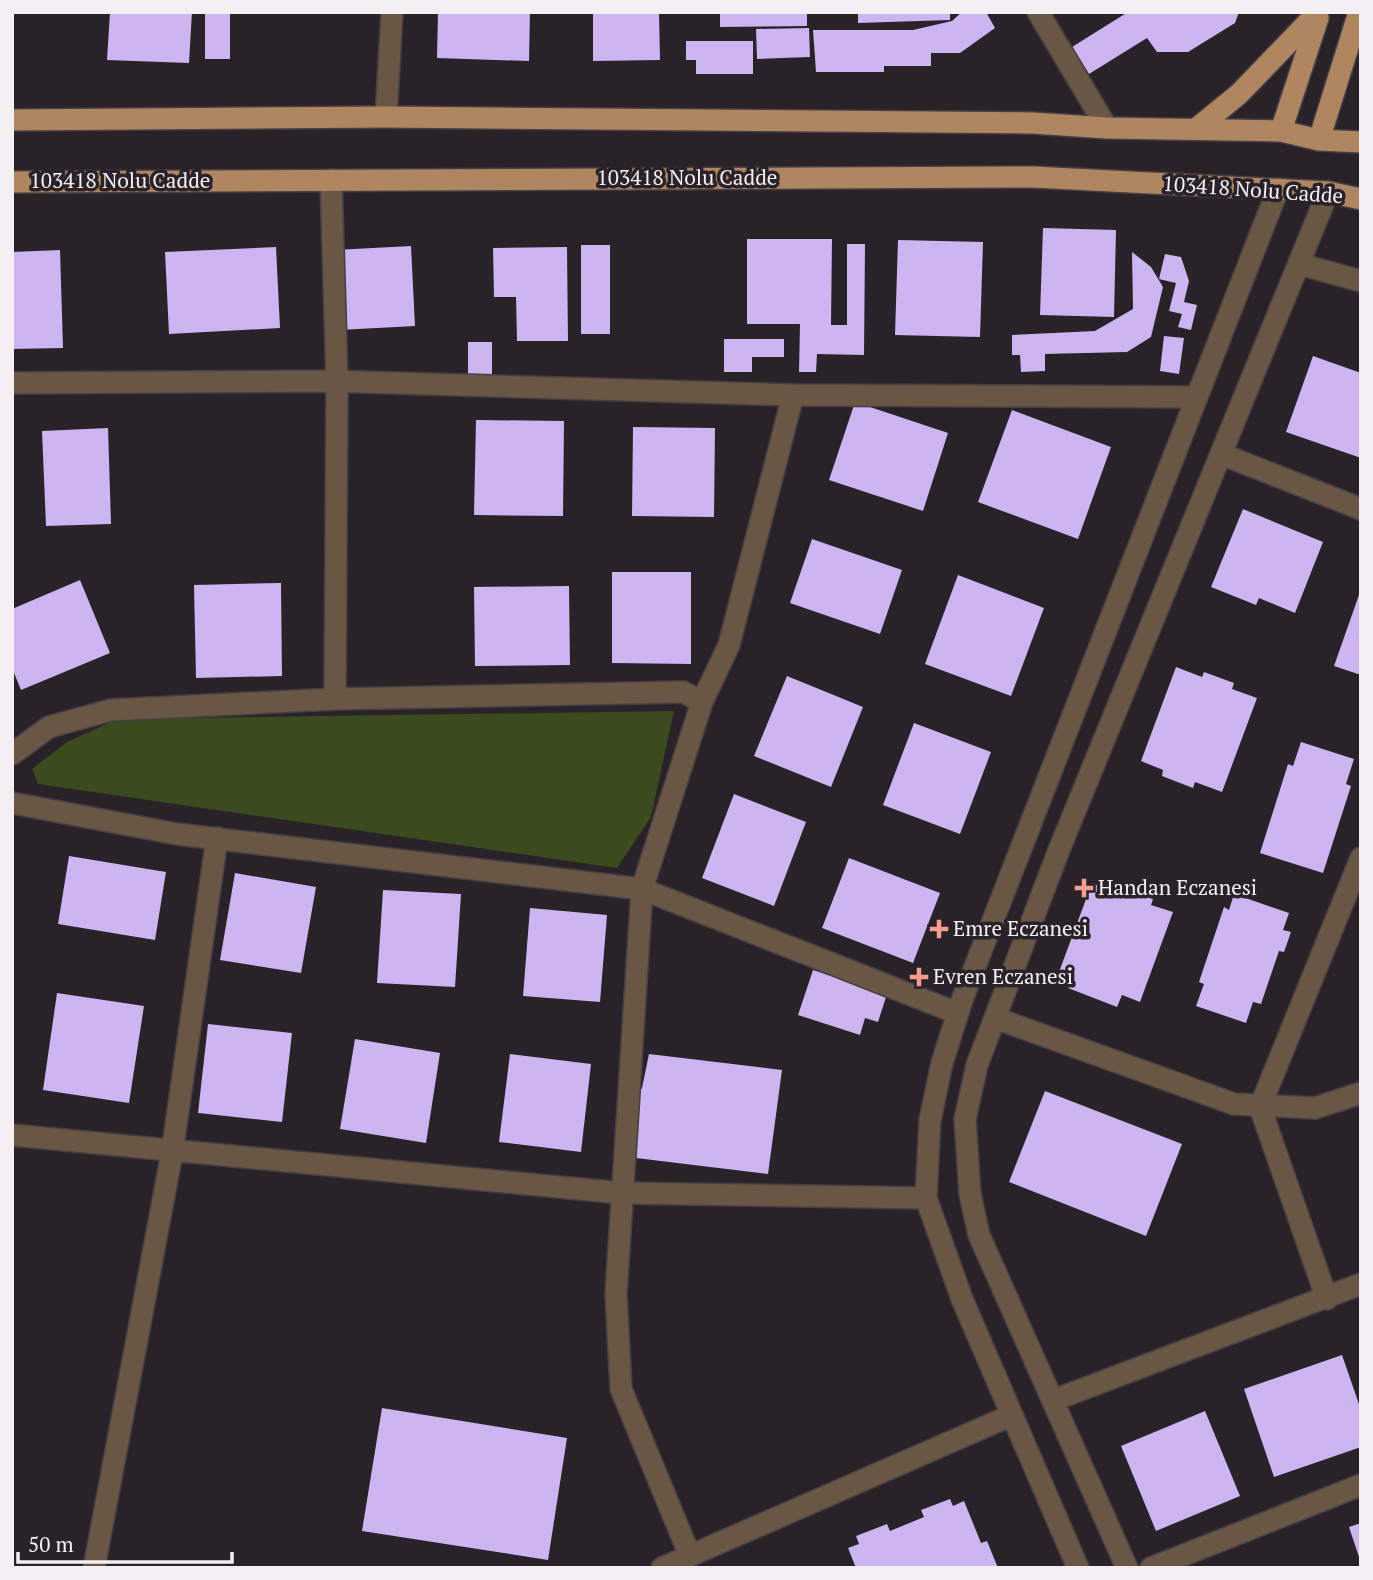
<svg xmlns="http://www.w3.org/2000/svg" width="1373" height="1580" viewBox="0 0 1373 1580" font-family="'PT Serif',serif">
	<rect width="100%" height="100%" fill="#292228"/>
	<path fill="#3c4b1e" d="M674 711 651 817 617 868 38 784 32 769 67 742 118 719Z"/>
	<path fill="#ccb5f0" d="M110 12H192L189 63 107 60Z
		M205 12H230V59H205Z
		M438 12H530L529 61 437 58Z
		M593 12H659L660 60 593 61Z
		M720 12H807V26L720 27Z
		M858 12H950V20L858 23Z
		M962 12H986L995 28 960 53H931V66H884V72H816L813 30H913L952 21Z
		M1128 12H1239L1235 23 1188 52H1157L1147 38 1089 74 1072 47Z
		M809 28 810 57 757 59 756 29Z
		M686 41H753V74H696V60H686Z
		M1043 228 1116 230 1114 317 1040 315Z
		M747 239H832L831 325H847V244H865L864 355 817 354 816 372H799L800 324H747Z
		M898 240 983 242 980 337 895 335Z
		M581 245H610V334H581Z
		M411 246 415 326 339 330 335 250Z
		M276 247 280 328 169 334 165 252Z
		M567 247 568 341H517L516 297H494L493 248Z
		M60 250 63 348 12 349V252Z
		M1132 252 1151 267 1163 287 1151 337 1127 352 1045 354V371L1021 372 1020 355H1012V335L1095 331 1133 309Z
		M1165 254 1181 257 1189 281 1184 302 1197 305 1191 330 1178 327 1182 314 1169 311 1176 283 1159 279Z
		M1164 336 1184 338 1179 374 1160 371Z
		M724 339H784V357H752V372H724Z
		M468 342H492V374H468Z
		M1313 356 1361 373V458L1286 432Z
		M855 402 948 433 923 511 829 480Z
		M1012 410 1111 447 1078 539 978 502Z
		M476 420 564 421 563 516 474 515Z
		M633 427 715 428 714 517 632 516Z
		M108 428 111 524 46 526 42 431Z
		M1243 509 1323 542 1295 613 1259 598 1256 605 1211 587Z
		M812 539 902 570 880 634 790 603Z
		M612 572H691V664L612 663Z
		M958 575 1044 608 1011 696 925 664Z
		M80 580 110 653 21 690 12 668V609Z
		M281 583 282 676 196 678 194 585Z
		M569 586 570 665 475 666 474 587Z
		M1360 592H1361V675L1334 666Z
		M1176 667 1202 677 1204 672 1234 683 1232 689 1257 698 1222 792 1195 782 1193 788 1162 776 1163 770 1141 761Z
		M787 676 863 707 831 787 754 756Z
		M914 723 991 752 960 834 883 805Z
		M1301 742 1354 759 1346 784 1351 786 1323 873 1260 853 1288 764 1293 766Z
		M734 794 806 822 774 906 702 878Z
		M69 856 166 872 155 940 58 924Z
		M849 858 940 893 913 963 822 928Z
		M235 873 316 887 301 973 220 960Z
		M1092 883 1108 889 1110 883 1153 899 1151 905 1173 912 1140 1002 1122 995 1117 1007 1068 988 1072 977 1059 972Z
		M383 890 461 894 455 987 377 983Z
		M1234 894 1289 913 1283 930 1291 932 1284 952 1279 951 1261 1004 1253 1002 1246 1023 1196 1006 1204 984 1199 982 1224 907 1229 910Z
		M530 908 607 915 600 1002 523 996Z
		M813 970 887 994 878 1022 865 1018 860 1035 798 1015Z
		M57 993 144 1006 129 1103 43 1090Z
		M208 1024 292 1033 282 1122 198 1113Z
		M355 1039 440 1053 426 1143 340 1129Z
		M510 1054 591 1064 581 1152 499 1142Z
		M649 1054 782 1070 768 1174 636 1158 634 1100 642 1088Z
		M1045 1091 1182 1144 1146 1236 1009 1182Z
		M1342 1355 1361 1410V1447L1274 1477 1244 1389Z
		M382 1408 567 1438 548 1560 362 1531Z
		M1205 1411 1240 1496 1156 1531 1121 1446Z
		M950 1499 953 1506 964 1501 981 1543 987 1541 998 1568H856L848 1548 859 1544 856 1536 887 1524 890 1531 924 1517 921 1510Z
		M1361 1523V1560H1360L1349 1527Z"/>
	<g fill="none" stroke-linecap="round" stroke-linejoin="round">
		<g stroke="#453f44" stroke-width="24">
			<path id="minor" d="M1038 12 1107 128
				M386 117 392 12
				M331 180 337 382 335 699
				M1299 264 1361 281
				M12 383 328 381 793 395 1197 397
				M1221 454 1361 509
				M12 754 49 727 111 710 335 699 683 692 702 702
				M12 803 177 834 642 889 957 1013
				M995 1018 1234 1104 1315 1108 1361 1093
				M12 1135 622 1193 926 1198
				M1327 1299 1260 1107 1361 858
				M1054 1400 1361 1284
				M690 1556 621 1389 616 1294 642 889 702 702 729 645 793 395
				M94 1568 172 1153 217 838
				M662 1568 1012 1415
				M1078 1568 962 1299 926 1198 930 1120 942 1063 962 1000 1278 189
				M1127 1568 979 1235 970 1194 965 1119 977 1065 1059 850 1328 192
				M1151 1568 1361 1485"/>
		</g>
		<g stroke="#453f44" stroke-width="24">
			<path id="major" d="M12 120 386 117 1033 123 1107 128 1281 131 1319 140 1361 142
				M1196 129 1239 94 1318 12
				M1281 131 1318 18
				M1319 140 1359 12
				M12 182 1033 177 1328 192 1361 199"/>
		</g>
		<use href="#minor" stroke="#6a5644" stroke-width="21"/>
		<use href="#major" stroke="#b08660" stroke-width="21"/>
	</g>
	<g fill="#f59d8e" stroke="#292228" stroke-width="2.5">
		<path d="M1080.5 877.5h7v7h7v7h-7v7h-7v-7h-7v-7h7z"/>
		<path d="M935.5 918.5h7v7h7v7h-7v7h-7v-7h-7v-7h7z"/>
		<path d="M915.5 966.5h7v7h7v7h-7v7h-7v-7h-7v-7h7z"/>
	</g>
	<g text-anchor="middle" stroke-width="7" stroke-linejoin="round" paint-order="stroke">
		<g font-size="21" fill="#f3eff2" stroke="#292228">
			<text x="687" y="185">103418 Nolu Cadde</text>
			<text x="120" y="188">103418 Nolu Cadde</text>
			<text transform="translate(1253 190) rotate(4)" y="7">103418 Nolu Cadde</text>
		</g>
		<g font-size="21" fill="#f3eff2" stroke="#292228" text-anchor="start">
			<text x="1098" y="895">Handan Eczanesi</text>
			<text x="953" y="936">Emre Eczanesi</text>
			<text x="933" y="984">Evren Eczanesi</text>
		</g>
	</g>
	<rect width="1373" height="1580" fill="none" stroke="#f3eff2" stroke-width="28"/>
	<path d="M18 1552v10h214v-10" fill="none" stroke="#f3eff2" stroke-width="3.5"/>
	<text x="28" y="1552" font-size="21" fill="#f3eff2" stroke="#292228" stroke-width="5" paint-order="stroke">50 m</text>
</svg>
